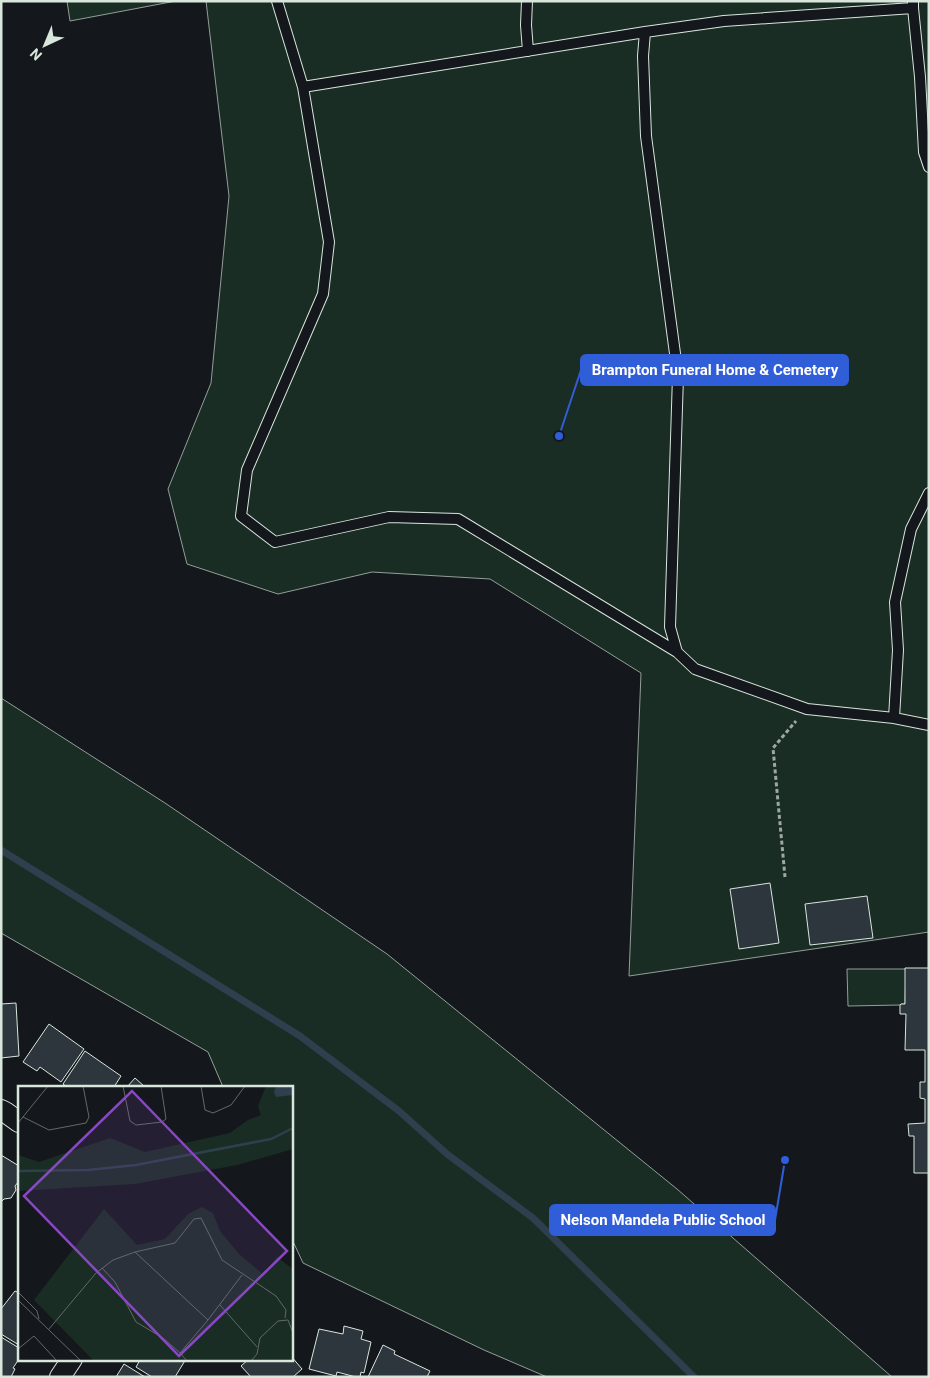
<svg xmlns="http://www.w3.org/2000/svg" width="930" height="1378" viewBox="0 0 930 1378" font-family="Roboto,sans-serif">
	<rect width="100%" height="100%" fill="#14181c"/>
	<path fill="#1a2d24" stroke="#939e99" d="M67 1H176L70 21Z
		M206 1H929V932L629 976 641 673 490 579 372 572 278 594 187 564 168 489 211 383 229 196Z
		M1 698 165 803 387 954 677 1189 892 1377H547L484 1350 303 1263 291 1237V1087H223L208 1052 1 933Z
		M847 969H906L905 1004H901L900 1005 848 1006Z"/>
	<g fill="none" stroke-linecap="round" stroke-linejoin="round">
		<path stroke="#2f3f4d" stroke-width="7" d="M1 850 300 1036 399 1111 447 1154 533 1218 694 1377"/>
	</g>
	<path fill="#2c363c" stroke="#d8e6dc" d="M770 883 779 943 739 949 730 889Z
		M867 896 873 938 810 945 805 904Z
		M905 968H929V1173H914V1136H909L908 1124 925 1123V1099L920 1098V1082H925V1050H905L906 1014H900V1005L901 1004H905Z
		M16 1003 19 1056 1 1058V1004Z
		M49 1024 84 1049 61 1082 40 1067 37 1071 23 1062Z
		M85 1051 121 1076 114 1087H67L63 1084Z
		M135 1078 145 1087H127Z
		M1 1155 19 1166V1181L15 1186 16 1190 11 1198 4 1199 1 1202Z
		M15 1291 19 1293V1345L1 1334V1309Z
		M344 1326 363 1331 361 1339 371 1342 364 1373 361 1372 360 1377H356L337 1372 336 1376 309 1369 319 1329 343 1334Z
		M1 1337 19 1348V1359L13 1368 15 1369 11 1377H1Z
		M383 1345 395 1351 394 1354 430 1371 427 1377H368Z
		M291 1356 302 1369 293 1377H251L241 1366 249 1359H291Z
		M138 1359H186L175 1377H152L136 1367 140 1360Z
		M124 1364 145 1377H116Z"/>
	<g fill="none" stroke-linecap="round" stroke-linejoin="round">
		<g stroke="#d8e6dc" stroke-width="12">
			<path id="service" d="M277 1 303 87 329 242 323 294 247 470 241 516 275 542 389 517 458 519 677 652
				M527 1 526 25 528 51
				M913 1V8L724 21 645 32 643 56 646 136 678 376 670 627 677 652 695 669 807 709 894 718 929 725
				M913 8 920 77 924 152 929 167
				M303 87 645 32
				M894 718 898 650 895 602 911 529 929 493"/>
		</g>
		<g stroke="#d8e6dc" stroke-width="22">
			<path id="minor" d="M1 1110 5 1112 19 1122
				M60 1377 72 1359"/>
		</g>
		<path stroke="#9da8a2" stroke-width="3" stroke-dasharray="4 2.5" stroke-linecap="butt" d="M785 877 773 748 796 721"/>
		<use href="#service" stroke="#14181c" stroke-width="10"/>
		<use href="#minor" stroke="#14181c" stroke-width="20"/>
	</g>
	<g transform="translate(18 1086)">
		<rect width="275" height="275" fill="#14181c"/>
		<path d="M248 0H275V63L219 79 117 98 0 105V69L21 76 92 52 127 66 212 47 230 34 243 29 240 20ZM184 121 195 127 202 145 221 168 246 189 259 171 275 183V275H76L16 214 86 123 119 159 147 153 170 128Z" fill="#1a2d24"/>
		<path d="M258 0H275V9L258 11 256 6Z" fill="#2f3f4d"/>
		<path fill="none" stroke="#2f3f4d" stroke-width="2.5" d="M0 85 70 84 118 79 253 53 275 42"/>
		<path fill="none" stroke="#626a69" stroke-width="1" d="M105 0 112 35 118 39 144 36 148 33 143 0M183 0 187 24 195 27 213 19 227 0M5 31 31 44 68 37 71 31 65 0M0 37 30 0M117 166 157 157 176 133 183 132 204 174 258 210 268 224 267 232M84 182 97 196 118 236 145 252 162 267M0 206 19 225 21 233M0 214 63 275M202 219 239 261M190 234 224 189M31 243 78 187 95 174 117 166 190 234 162 267 169 275M0 263 16 250 39 275M233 275 239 268 242 252 260 235 270 234 275 247"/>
		<path fill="#8948c3" fill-opacity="0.15" stroke="#8948c3" stroke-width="2.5" d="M114 5 269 165 161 270 6 110Z"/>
		<rect width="275" height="275" fill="none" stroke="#d8e6dc" stroke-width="2.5"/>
	</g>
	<path fill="none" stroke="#305dd8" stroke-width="2" d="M559 436L581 370M785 1160L775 1220"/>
	<g fill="#305dd8" stroke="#14181c" stroke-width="2">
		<circle cx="559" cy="436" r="5"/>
		<circle cx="785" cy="1160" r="5"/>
	</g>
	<g fill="#305dd8" stroke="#305dd8" stroke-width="2">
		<rect x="581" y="355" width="267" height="30" rx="5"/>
		<rect x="550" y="1205" width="225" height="30" rx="5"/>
	</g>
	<g font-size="15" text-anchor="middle" font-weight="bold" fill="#fff">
		<text x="715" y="375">Brampton Funeral Home &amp; Cemetery</text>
		<text x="663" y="1225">Nelson Mandela Public School</text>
	</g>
	<rect width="930" height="1378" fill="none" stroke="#d8e6dc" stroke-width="5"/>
	<g transform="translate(45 45) rotate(224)" stroke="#14181c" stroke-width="4" paint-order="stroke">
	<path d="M0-4L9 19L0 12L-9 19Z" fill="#d8e6dc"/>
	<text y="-8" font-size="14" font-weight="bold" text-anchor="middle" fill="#d8e6dc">N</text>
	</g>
</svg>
